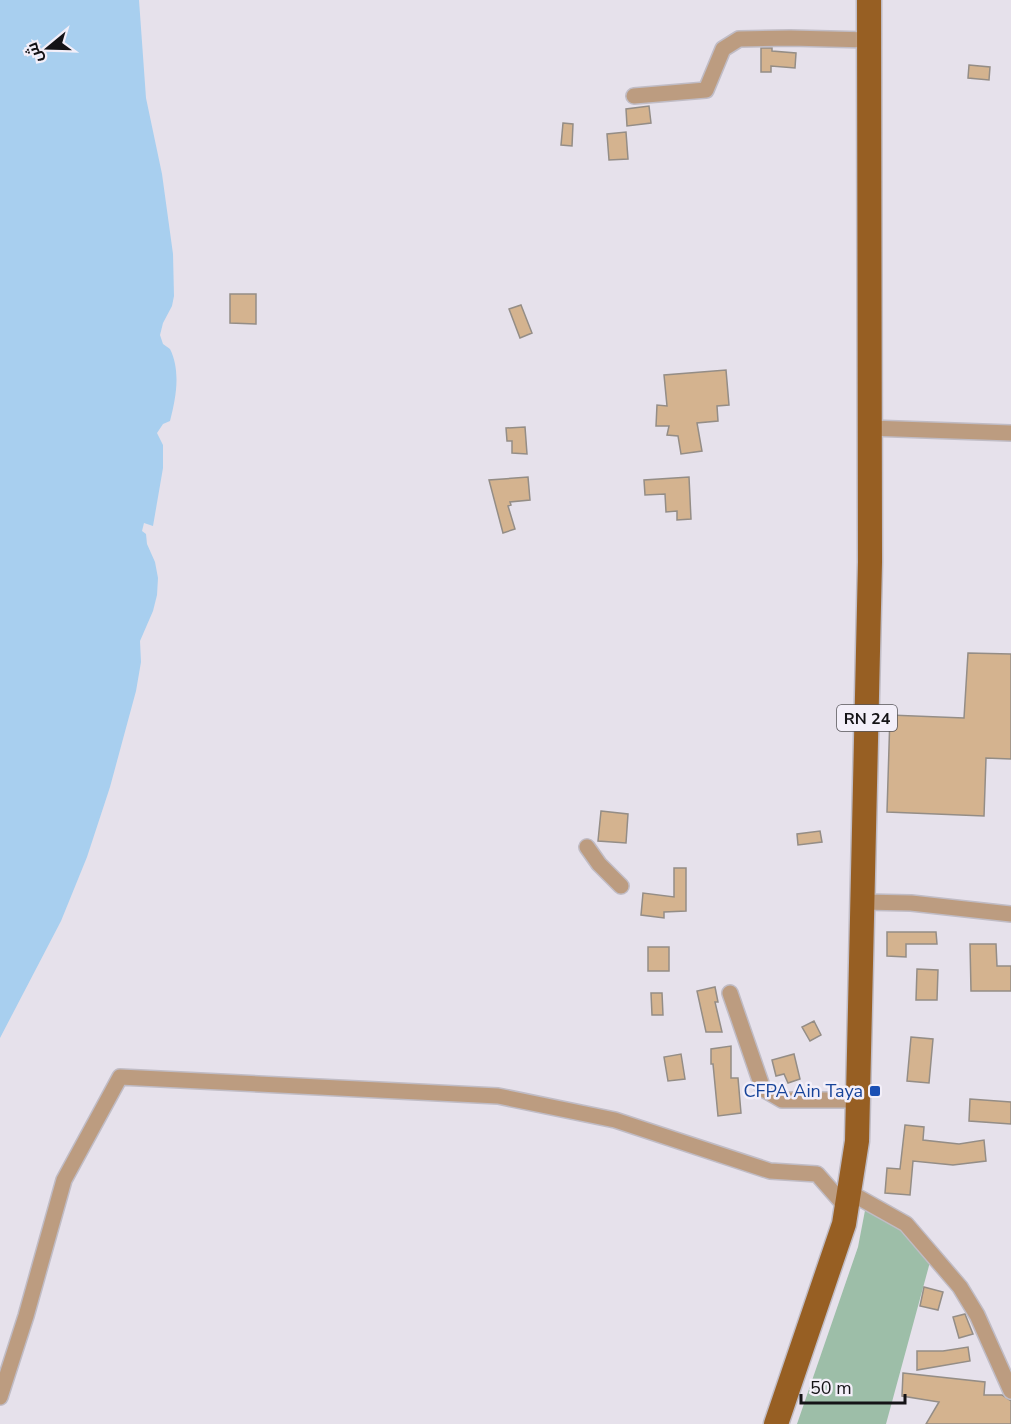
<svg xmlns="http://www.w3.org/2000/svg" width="1011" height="1424" viewBox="0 0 1011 1424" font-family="'Nunito Sans',Cairo,sans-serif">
	<rect width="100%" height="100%" fill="#e6e1eb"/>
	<path fill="#9dbea8" d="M867 1200 896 1219 930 1262 886 1424H797L858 1247Z"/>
	<path fill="#a8cfef" d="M0 0H139L146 98 162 174 173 254 174 296 172 306 163 323 160 335 163 344 170 349C181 371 176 398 170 421L163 424 157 433 163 445V468L153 526 144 523 142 531 146 534 147 544 155 562 158 578 157 595 153 611 140 641 141 662 136 691 110 787 87 857 61 921 0 1038Z"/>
	<path fill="#d4b38f" stroke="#948d86" stroke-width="1.5" d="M761 48H772V51L796 53 795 68 771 66V72H761Z
		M969 65 990 67 989 80 968 78Z
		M649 106 651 123 627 126 626 109Z
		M563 123 573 124 572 146 561 145Z
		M626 132 628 159 609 160 607 134Z
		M230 294H256V324L230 323Z
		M521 305 532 333 520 338 509 309Z
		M726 370 729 405 717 406 718 421 697 423 702 451 681 454 678 436 667 435 669 426H656L657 405 667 406 664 375Z
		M525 427 527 454 512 453V441H507L506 428Z
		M528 477 530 500 510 502 511 505 508 506 515 529 503 533 489 480Z
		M689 477 691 519 677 520V511L666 512 665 494 645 495 644 480Z
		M968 653 1011 654V759L986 758 984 816 887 812 890 715 964 718Z
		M601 811 628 814 626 843 598 841Z
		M820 831 822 842 798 845 797 834Z
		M674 868H686V911L664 912V918L641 915 643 893 674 897Z
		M887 932H936L937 944H906V957L887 956Z
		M970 944H996L997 966H1011V991H971Z
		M648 947H669V971H648Z
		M917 969 938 970 937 1000H916Z
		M715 987 718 1002H715L722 1032H706L697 991Z
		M651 993H662L663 1015H652Z
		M814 1021 821 1035 810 1041 802 1027Z
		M911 1037 933 1039 929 1083 907 1081Z
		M731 1046V1078H738L741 1113 718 1116 713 1064H711V1049Z
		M681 1054 685 1079 668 1081 664 1057Z
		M794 1054 800 1079 788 1083 784 1074 776 1076 772 1060Z
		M970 1099 1011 1102V1124L969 1121Z
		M905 1125 924 1127 923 1140 959 1144 984 1140 986 1161 953 1165 913 1161 910 1195 885 1193 887 1168 900 1169Z
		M924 1287 943 1292 938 1310 920 1306Z
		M965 1314 973 1334 959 1338 953 1317Z
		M968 1347 970 1361 917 1370V1351H943Z
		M903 1373 985 1382 984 1395H1002L1011 1401V1424H926L939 1402 902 1396Z"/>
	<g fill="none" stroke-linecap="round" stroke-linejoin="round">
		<g stroke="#c0bcc5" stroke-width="18">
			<path id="minor" d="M634 96 706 90 723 49 739 39 790 38 869 40
				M870 428 1011 433
				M587 847 599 864 621 886
				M862 902 911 903 1011 914
				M730 993 763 1089 782 1100H858
				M849 1192 906 1224 960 1287 977 1315 1011 1391
				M0 1397 26 1316 64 1180 120 1077 498 1096 615 1120 770 1171 817 1174 846 1207"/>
		</g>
		<g stroke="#c0bcc5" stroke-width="27">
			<path id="primary" d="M776 1424 844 1224 857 1141 870 562 869 0"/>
		</g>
		<use href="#minor" stroke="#bc9c80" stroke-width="15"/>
		<use href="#primary" stroke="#975f23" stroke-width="24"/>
	</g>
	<rect fill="#1a4fb4" stroke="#f3eff9" stroke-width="2" x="869" y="1085" width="12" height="12" rx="3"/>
	<g text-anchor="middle" stroke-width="5" stroke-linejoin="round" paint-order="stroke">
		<rect fill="#f3eff9" stroke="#57555a" stroke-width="1.5" x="837" y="705" width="60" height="26" rx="4.5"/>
		<g font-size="16" font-weight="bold" fill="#141316">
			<text x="867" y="724">RN 24</text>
		</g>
		<g font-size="18" fill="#164399" stroke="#f3eff9" text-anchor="end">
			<text x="863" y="1097">CFPA Ain Taya</text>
		</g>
	</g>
	<g transform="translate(48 48) rotate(251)" stroke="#f3eff9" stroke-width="4.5" paint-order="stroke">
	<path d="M0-4.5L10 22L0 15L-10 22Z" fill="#141316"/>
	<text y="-9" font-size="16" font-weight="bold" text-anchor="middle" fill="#141316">ش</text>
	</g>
	<path d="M801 1394v9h104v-9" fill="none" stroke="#141316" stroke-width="3"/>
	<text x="810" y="1394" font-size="18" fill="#141316" stroke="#f3eff9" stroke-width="4.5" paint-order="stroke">50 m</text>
</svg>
